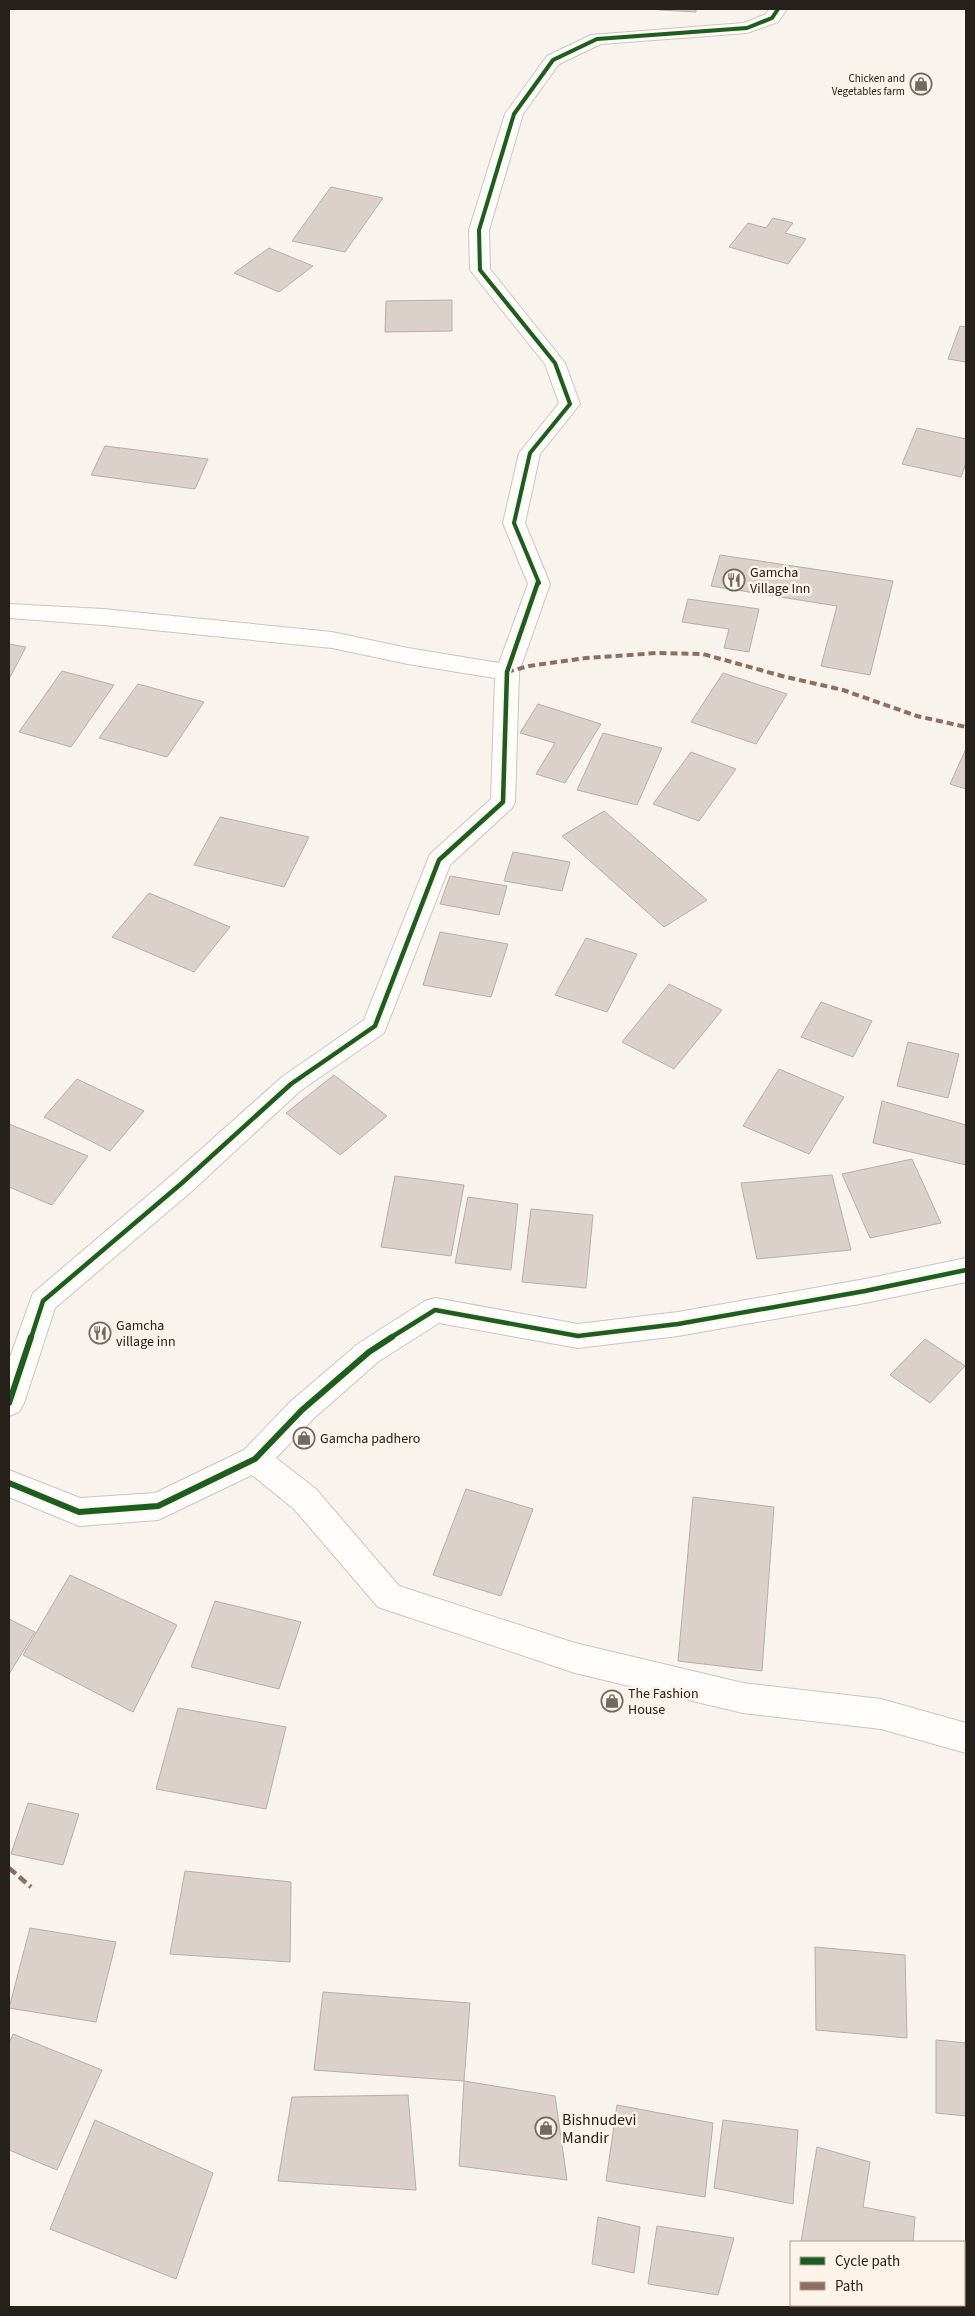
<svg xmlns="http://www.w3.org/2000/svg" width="975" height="2316" viewBox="0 0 975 2316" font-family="'Source Sans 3',sans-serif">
	<rect width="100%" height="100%" fill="#f9f3ee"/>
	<path fill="#dcd0cb" stroke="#b5aeaa" d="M659 9H696V12L659 10Z
		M331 187 383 198 345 252 292 241Z
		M773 218 793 223 785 233 806 239 788 264 729 247 748 223 766 228Z
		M269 248 313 266 279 292 234 273Z
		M452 300V331L385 332 386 301Z
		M960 326 966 327V362L948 359Z
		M917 428 966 439V463L961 477 902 464Z
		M105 446 208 459 195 489 91 475Z
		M720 555 893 581 870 675 821 666 837 606 711 586Z
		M688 599 759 609 749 652 724 648 729 629 682 622Z
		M9 644 26 647 9 679Z
		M62 671 114 685 71 747 19 732Z
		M723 673 787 694 756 744 691 722Z
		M138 684 204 702 167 757 99 738Z
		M538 704 601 724 565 783 536 774 555 743 520 733Z
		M603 733 662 748 637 805 577 790Z
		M966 749V789L950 784Z
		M691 752 736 769 699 821 653 804Z
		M604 811 707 900 664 927 562 836Z
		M220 817 309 837 284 887 194 865Z
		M513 852 570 862 562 891 504 881Z
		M450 876 507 886 499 915 440 904Z
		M149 893 230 927 194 972 112 937Z
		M440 932 508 944 491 997 423 985Z
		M586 938 637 954 607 1012 555 995Z
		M669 984 722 1010 674 1069 622 1042Z
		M821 1002 872 1021 853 1057 801 1037Z
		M908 1042 959 1054 948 1098 897 1086Z
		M779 1069 844 1097 809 1154 743 1126Z
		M334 1075 387 1116 340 1155 286 1113Z
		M77 1079 144 1111 110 1151 44 1117Z
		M882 1101 966 1125V1165L873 1143Z
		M9 1124 88 1156 52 1205 9 1187Z
		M912 1159 941 1223 870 1238 842 1174Z
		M832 1175 851 1250 757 1259 741 1183Z
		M395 1176 464 1185 451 1256 381 1247Z
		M468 1197 518 1204 511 1270 455 1263Z
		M531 1209 593 1215 586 1288 522 1282Z
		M925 1339 965 1366 930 1403 890 1375Z
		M466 1489 533 1509 501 1596 433 1575Z
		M693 1497 774 1507 762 1671 678 1661Z
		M70 1575 177 1625 133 1712 23 1655Z
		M215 1601 301 1622 279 1689 191 1667Z
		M9 1619 35 1632 9 1674Z
		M178 1708 286 1727 266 1809 156 1789Z
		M28 1803 79 1814 63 1865 11 1854Z
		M185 1871 291 1882 290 1962 170 1954Z
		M30 1928 116 1942 96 2022 9 2008Z
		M815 1947 905 1955 907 2038 816 2030Z
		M323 1992 470 2003 464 2081 314 2070Z
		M13 2034 102 2070 57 2170 9 2150V2043Z
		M936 2040 966 2043V2116L936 2113Z
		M464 2081 555 2096 567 2180 459 2166Z
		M408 2095 416 2190 278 2181 292 2097Z
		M617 2105 713 2123 705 2197 606 2181Z
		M95 2120 213 2173 176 2279 50 2229Z
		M723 2120 798 2130 793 2204 714 2188Z
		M817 2147 870 2162 863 2207 915 2217 913 2242H801Z
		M598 2217 640 2227 634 2273 592 2264Z
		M657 2226 734 2238 718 2295 648 2284Z"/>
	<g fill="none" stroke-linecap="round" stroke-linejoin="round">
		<g stroke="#cbc5c0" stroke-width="2">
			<path id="minor" d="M769 9H787L778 22 747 33 601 44 559 64 523 114 489 230 490 269 565 363 580 404 540 454 525 523 550 584 519 672 515 802 512 808 450 865 384 1033 300 1091 192 1191 55 1308 24 1403 19 1412 9 1416V1360L33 1293 172 1175 282 1077 364 1020 430 854 491 799 495 678 408 664 332 648 103 625 9 618V604L103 609 332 632 408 648 499 663 528 584 503 523 519 453 559 403 545 364 470 270 469 230 505 114 547 56 591 35 744 23 766 14Z
				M966 1258V1282L865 1303 678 1336 578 1348 439 1323 379 1361 313 1419 276 1458 316 1489 399 1586 575 1643 743 1683 881 1699 966 1723V1753L881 1729 743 1713 575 1673 378 1607 294 1509 252 1475 158 1520 79 1526 9 1497V1470L80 1498 155 1493 244 1450 291 1401 359 1343 425 1301 435 1298 578 1324 678 1312 865 1279Z"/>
		</g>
		<use href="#minor" fill="#fefdfc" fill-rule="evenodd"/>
		<path stroke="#8d6e63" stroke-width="4" stroke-dasharray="7 4" stroke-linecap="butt" d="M507 672 529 666 586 658 657 653 703 654 782 676 843 690 917 716 966 727"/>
		<path stroke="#8d6e63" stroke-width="4.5" stroke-dasharray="9 4.5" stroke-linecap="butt" d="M9 1868 31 1887"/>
		<g stroke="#fef3e9" stroke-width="6">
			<path id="cycleway-far2" d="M539 583 514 523 530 453 570 404 555 363 480 270 479 230 514 114 553 60 597 39 747 28 772 18 778 9"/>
		</g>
		<g stroke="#fef3e9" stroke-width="8">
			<path id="cycleway-far1" d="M31 1338 43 1301 182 1183 291 1084 375 1026 439 860 503 802 507 672 538 582
				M390 1338 435 1310 578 1336 678 1324 865 1291 966 1270"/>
		</g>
		<g stroke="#fef3e9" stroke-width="9">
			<path id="cycleway" d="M9 1403 31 1337
				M9 1483 79 1512 158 1506 255 1459 302 1410 369 1352 392 1337"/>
		</g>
		<use href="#cycleway-far2" stroke="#1b5e20" stroke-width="4"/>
		<use href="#cycleway-far1" stroke="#1b5e20" stroke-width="4.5"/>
		<use href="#cycleway" stroke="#1b5e20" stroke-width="6"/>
	</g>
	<defs>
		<g id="shop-ring" transform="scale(1.125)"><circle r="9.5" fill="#fef3e9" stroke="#706a64" stroke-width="1.5"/><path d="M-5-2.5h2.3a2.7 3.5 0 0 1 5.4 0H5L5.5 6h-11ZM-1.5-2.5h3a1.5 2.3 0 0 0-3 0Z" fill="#706a64"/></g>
		<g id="restaurant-ring" transform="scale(1.125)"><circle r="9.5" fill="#fef3e9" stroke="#706a64" stroke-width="1.5"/><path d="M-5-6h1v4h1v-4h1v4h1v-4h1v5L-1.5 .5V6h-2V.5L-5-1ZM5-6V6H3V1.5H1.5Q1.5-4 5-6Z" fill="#706a64"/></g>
	</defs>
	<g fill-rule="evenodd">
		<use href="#shop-ring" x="921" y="84"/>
		<use href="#restaurant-ring" x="734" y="580"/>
		<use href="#restaurant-ring" x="100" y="1333"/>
		<use href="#shop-ring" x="304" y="1438"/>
		<use href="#shop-ring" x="612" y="1701"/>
		<use href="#shop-ring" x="546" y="2128"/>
	</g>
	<g text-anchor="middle" stroke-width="5" stroke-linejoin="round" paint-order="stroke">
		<g font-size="11" fill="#26201a" stroke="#fef3e9" text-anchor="end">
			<text x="905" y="82">Chicken and<tspan x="905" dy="13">Vegetables farm</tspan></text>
		</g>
		<g font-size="14" fill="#26201a" stroke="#fef3e9" text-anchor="start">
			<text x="750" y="577">Gamcha<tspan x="750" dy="16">Village Inn</tspan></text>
			<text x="116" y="1330">Gamcha<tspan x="116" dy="16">village inn</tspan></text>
			<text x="320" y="1443">Gamcha padhero</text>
			<text x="628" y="1698">The Fashion<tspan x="628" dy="16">House</tspan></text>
		</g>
		<g font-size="16" fill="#26201a" stroke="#fef3e9" text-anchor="start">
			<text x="562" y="2125">Bishnudevi<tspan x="562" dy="18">Mandir</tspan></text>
		</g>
	</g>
	<rect width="975" height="2316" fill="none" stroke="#26201a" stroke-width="20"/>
	<rect x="790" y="2241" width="175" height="65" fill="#fef3e9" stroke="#a89f96"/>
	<rect x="800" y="2257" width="25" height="8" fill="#1b5e20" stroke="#a89f96"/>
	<text x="835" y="2266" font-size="15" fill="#26201a">Cycle path</text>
	<rect x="800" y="2282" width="25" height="8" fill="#8d6e63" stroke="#a89f96"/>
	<text x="835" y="2291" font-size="15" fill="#26201a">Path</text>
</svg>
